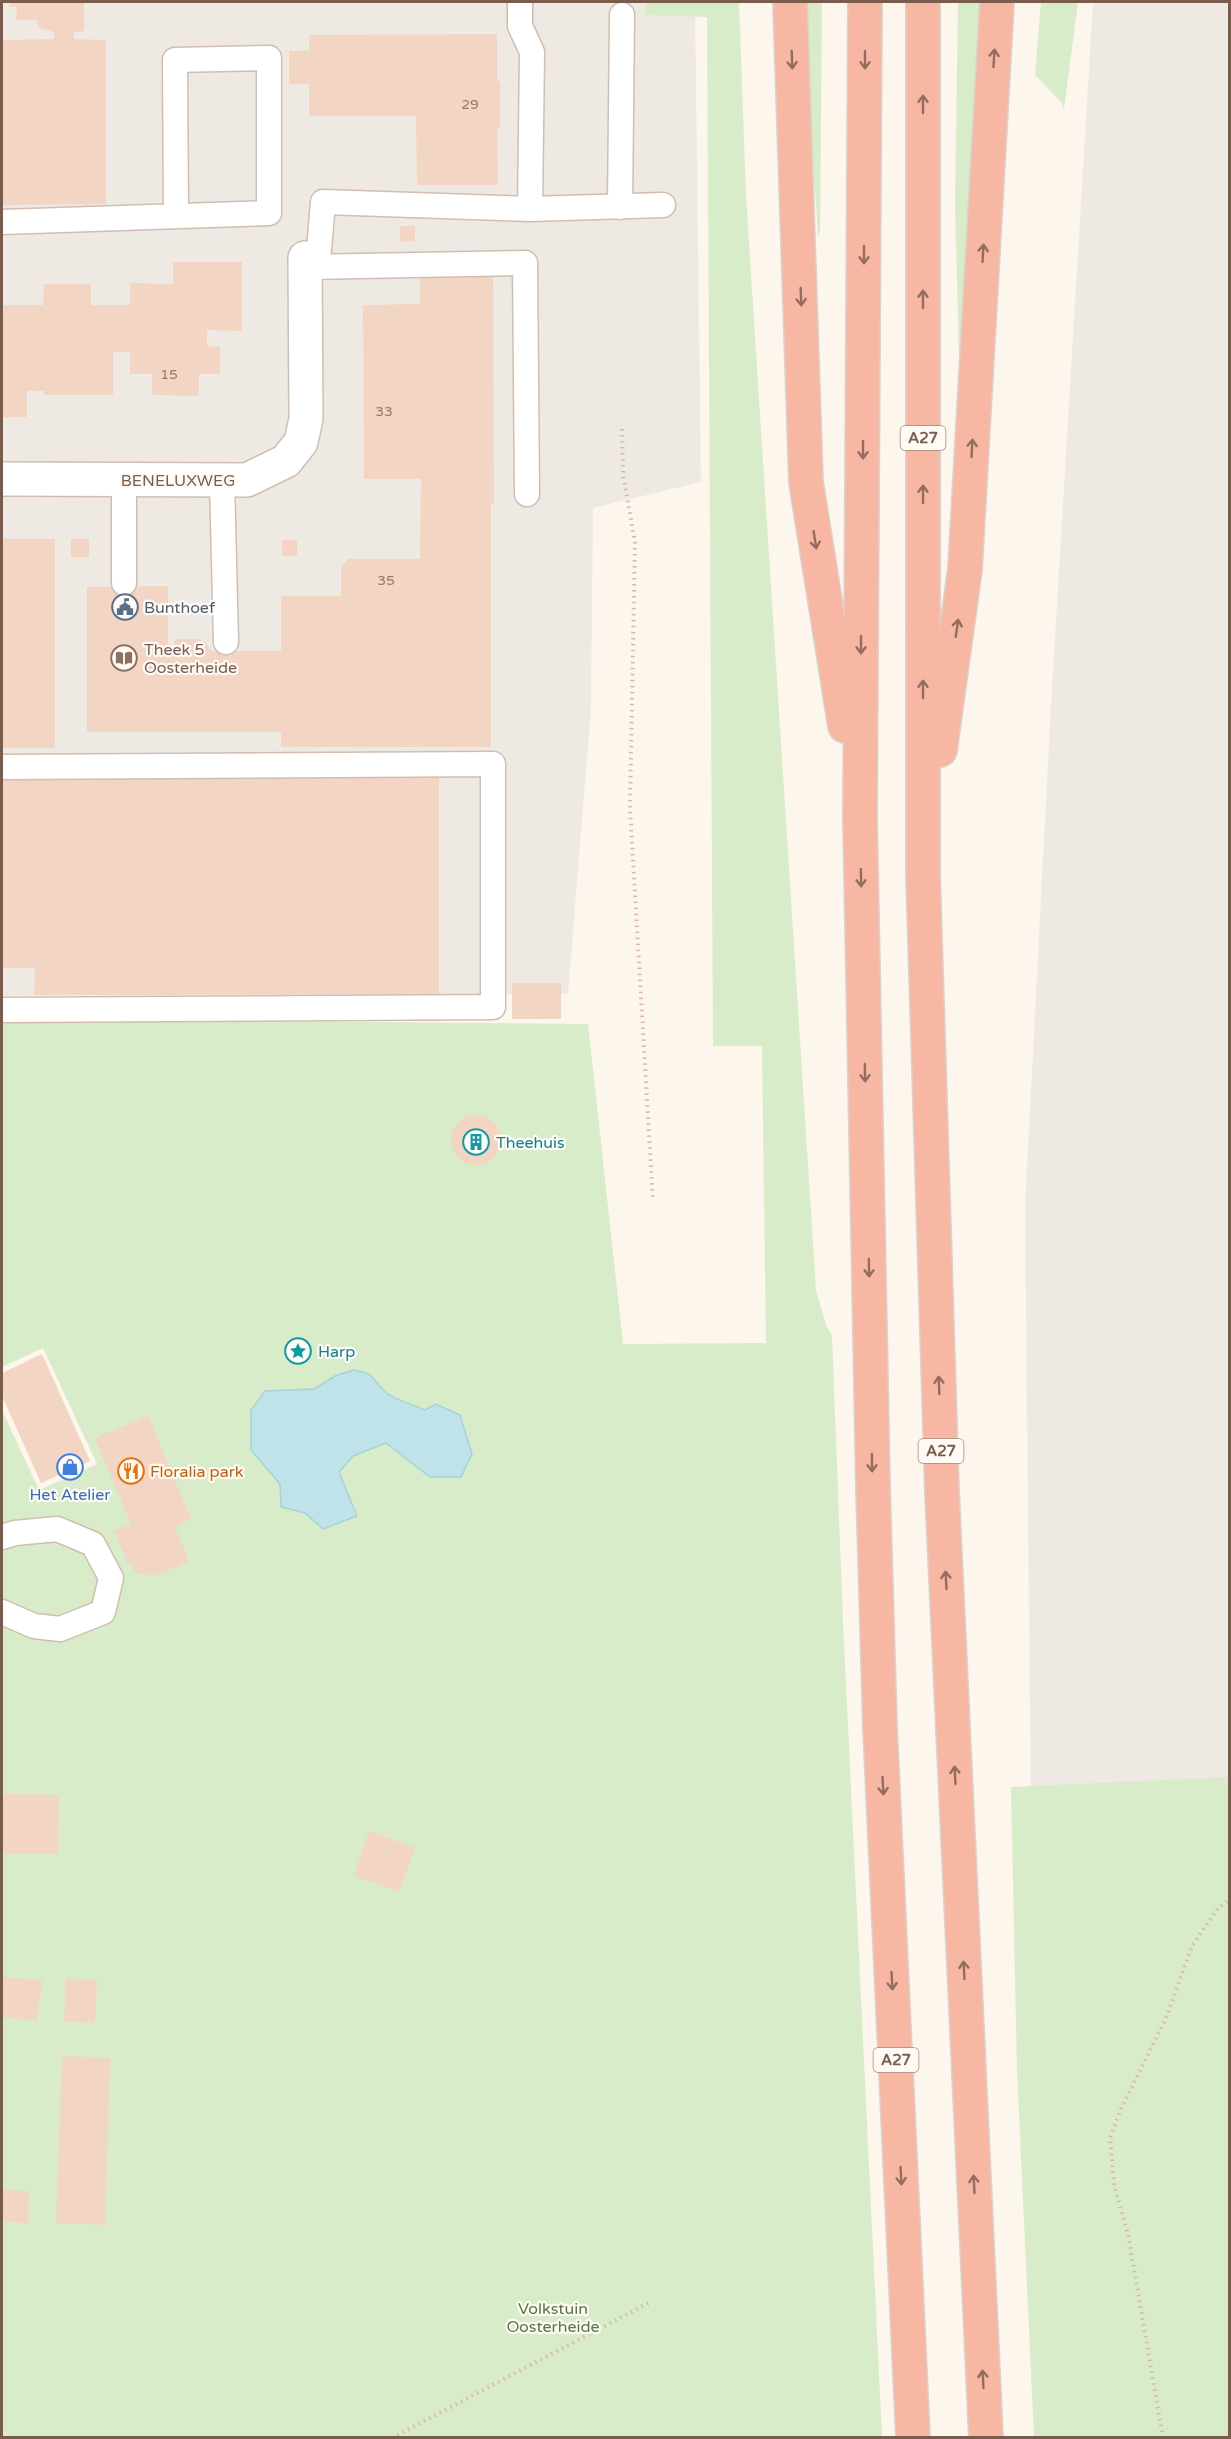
<svg xmlns="http://www.w3.org/2000/svg" width="1231" height="2439" viewBox="0 0 1231 2439" font-family="'Varela Round',sans-serif">
	<rect width="100%" height="100%" fill="#fdf6ec"/>
	<path fill="#efe9e4" d="M2 2H695L701 482 593 508 591 708 568 994 2 996Z
		M1093 2H1229V1801L1031 1812 1025 1207 1051 705Z"/>
	<path fill="#d8ecc9" fill-rule="evenodd" d="M645 2H739L746 196 816 1290 826 1325 832 1336 843 1621 882 2437H2V1410L39 1490 97 1464 43 1348 2 1367V1019L588 1024 623 1344 766 1343 762 1046H713L707 17 645 15ZM335 1376 381 1387 388 1395 386 1443 353 1456 339 1472 323 1529 305 1513 281 1507 280 1484 293 1392 314 1389Z
		M802 2H822L820 232 818 235Z
		M958 2H993L960 395 955 205Z
		M1041 2H1078L1064 109 1061 102 1035 75Z
		M1229 1777V2437H1034L1017 2071 1011 1787Z"/>
	<path fill="#bfe3e8" stroke="#a5d3da" stroke-width="1.5" d="M353 1370C380 1374 371 1382 388 1394 398 1401 414 1405 425 1410L436 1404 460 1415 472 1454 461 1477H430L386 1443 353 1456 339 1472 357 1516 323 1529 305 1513 281 1507 280 1484 251 1450V1410L265 1391 314 1389 335 1376Z"/>
	<path fill="#f3d5c3" d="M10 2H84V31L74 32V39L106 40V204L2 205V40L54 39V32L40 29 36 20H16L17 6 10 7Z
		M497 34V81H500V127L497 128 498 185H417L416 116H309V84H289V51H309V35Z
		M400 226H415V241L400 242Z
		M173 262H242V331L207 330V346L220 347V374H199V396L152 395V374H130V352H113V395H44V391H27V417H2V305H43L44 284H91V305H130V283L173 284Z
		M420 276H493L494 504 491 503V747H281V732H87V587L168 586V651H174V639H198L206 642 211 651H281V596H341V567L348 559H420L421 479H364L363 305 420 304Z
		M2 539H55V748H2Z
		M71 539H89V557H71Z
		M282 540H297V556H282Z
		M439 774V994L34 995 35 968H2V775Z
		M512 983H561V1019H512Z
		M451 1140a25 25 0 1 1 50 0a25 25 0 1 1-50 0Z
		M42 1354 90 1461 41 1483 2 1396V1373Z
		M148 1416 191 1519 174 1526 189 1561 155 1576 153 1573 146 1576 134 1572 132 1564 129 1565 114 1531 131 1524 95 1438Z
		M2 1794 59 1795 58 1854H2Z
		M369 1831 415 1848 399 1892 354 1876Z
		M2 1977 42 1981 37 2021 2 2017Z
		M66 1979 97 1980 95 2023 64 2022Z
		M62 2056 110 2058 105 2225 56 2223Z
		M2 2190 29 2191 28 2223 2 2222Z"/>
	<g fill="none" stroke-linecap="round" stroke-linejoin="round">
		<g stroke="#d1beb0" stroke-width="27">
			<path id="service" d="M620 207 622 15
				M530 209 663 205
				M2 222 269 213V58L175 60 176 216
				M305 258 319 250 323 202 530 209 532 52 520 26V2
				M306 267 525 263 527 494
				M124 479V583
				M222 480 226 642
				M2 767 493 764V1007L2 1010
				M2 1537 15 1533 57 1529 93 1544 111 1578 103 1612 60 1629 34 1626 2 1612"/>
		</g>
		<g stroke="#d1beb0" stroke-width="36">
			<path id="minor" d="M2 479 247 480 286 461 301 442 306 419 305 258"/>
		</g>
		<g stroke="#dad1cd" stroke-width="36">
			<path id="motorway" d="M790 2 806 482 845 726
				M865 2 860 819 873 1487 880 1728 913 2438
				M923 2V874L942 1492 986 2438
				M940 750 965 569 997 2"/>
		</g>
		<path stroke="#d9b8a5" stroke-width="4" stroke-dasharray="1.5 4.5" stroke-linecap="butt" d="M622 429 623 475 635 542 630 808 653 1201
			M392 2438 652 2301
			M1163 2438 1128 2234 1114 2185 1110 2138 1121 2109 1166 2018 1192 1946 1218 1908 1230 1899"/>
		<use href="#service" stroke="#fff" stroke-width="24"/>
		<use href="#minor" stroke="#fff" stroke-width="33"/>
		<use href="#motorway" stroke="#f7b7a3" stroke-width="33"/>
	</g>
	<defs><path id="oneway-shaft" d="M-6 0H5M1.5-3L5.5 0L1.5 3" fill="none" stroke-width="1.6" stroke-linecap="round" stroke-linejoin="round" transform="scale(1.5)"/></defs>
	<g stroke="#936e5e">
		<use href="#oneway-shaft" transform="translate(994 58) rotate(-87)"/>
		<use href="#oneway-shaft" transform="translate(792 60) rotate(88)"/>
		<use href="#oneway-shaft" transform="translate(865 60) rotate(90)"/>
		<use href="#oneway-shaft" transform="translate(923 104) rotate(-90)"/>
		<use href="#oneway-shaft" transform="translate(983 253) rotate(-87)"/>
		<use href="#oneway-shaft" transform="translate(864 255) rotate(90)"/>
		<use href="#oneway-shaft" transform="translate(801 297) rotate(88)"/>
		<use href="#oneway-shaft" transform="translate(923 299) rotate(-90)"/>
		<use href="#oneway-shaft" transform="translate(972 448) rotate(-87)"/>
		<use href="#oneway-shaft" transform="translate(863 450) rotate(90)"/>
		<use href="#oneway-shaft" transform="translate(923 494) rotate(-90)"/>
		<use href="#oneway-shaft" transform="translate(815 540) rotate(81)"/>
		<use href="#oneway-shaft" transform="translate(957 628) rotate(-82)"/>
		<use href="#oneway-shaft" transform="translate(861 645) rotate(90)"/>
		<use href="#oneway-shaft" transform="translate(923 689) rotate(-90)"/>
		<use href="#oneway-shaft" transform="translate(861 878) rotate(89)"/>
		<use href="#oneway-shaft" transform="translate(865 1073) rotate(89)"/>
		<use href="#oneway-shaft" transform="translate(869 1268) rotate(89)"/>
		<use href="#oneway-shaft" transform="translate(939 1385) rotate(-92)"/>
		<use href="#oneway-shaft" transform="translate(872 1463) rotate(89)"/>
		<use href="#oneway-shaft" transform="translate(946 1580) rotate(-93)"/>
		<use href="#oneway-shaft" transform="translate(955 1775) rotate(-93)"/>
		<use href="#oneway-shaft" transform="translate(883 1786) rotate(87)"/>
		<use href="#oneway-shaft" transform="translate(964 1970) rotate(-93)"/>
		<use href="#oneway-shaft" transform="translate(892 1981) rotate(87)"/>
		<use href="#oneway-shaft" transform="translate(901 2176) rotate(87)"/>
		<use href="#oneway-shaft" transform="translate(974 2184) rotate(-93)"/>
		<use href="#oneway-shaft" transform="translate(983 2379) rotate(-93)"/>
	</g>
	<defs>
		<g id="civic-ring" transform="scale(1.35)"><circle r="9.5" fill="#fffaf3" stroke="#5c6f8a" stroke-width="1.5"/><path d="M-.6-6.5H3V-4.5H.6V-3L4-1V1h2V6H-6V1h2V-1L-.6-3ZM-1.2 2.5V6h2.4V2.5Z" fill="#5c6f8a"/></g>
		<g id="library-ring" transform="scale(1.35)"><circle r="9.5" fill="#fffaf3" stroke="#8d6e63" stroke-width="1.5"/><path d="M-6-4Q-3-5.5-.7-3.5V5Q-3 3-6 4ZM6-4Q3-5.5 .7-3.5V5Q3 3 6 4Z" fill="#8d6e63"/></g>
		<g id="building-ring" transform="scale(1.35)"><circle r="9.5" fill="#fffaf3" stroke="#0f9aa8" stroke-width="1.5"/><path d="M-4-6H4V6H1V3H-1V6H-4ZM-2.5-4.3h1.7v1.8h-1.7ZM.8-4.3h1.7v1.8H.8ZM-2.5-1h1.7V.8h-1.7ZM.8-1h1.7V.8H.8Z" fill="#0f9aa8"/></g>
		<g id="sight-ring" transform="scale(1.35)"><circle r="9.5" fill="#fffaf3" stroke="#0f9aa8" stroke-width="1.5"/><path d="M0-6L1.8-2.2L6-1.7L2.9 1.2L3.7 5.4L0 3.3L-3.7 5.4L-2.9 1.2L-6-1.7L-1.8-2.2Z" fill="#0f9aa8"/></g>
		<g id="shop-ring" transform="scale(1.35)"><circle r="9.5" fill="#fffaf3" stroke="#3f7fe0" stroke-width="1.5"/><path d="M-5-2.5h2.3a2.7 3.5 0 0 1 5.4 0H5L5.5 6h-11ZM-1.5-2.5h3a1.5 2.3 0 0 0-3 0Z" fill="#3f7fe0"/></g>
		<g id="restaurant-ring" transform="scale(1.35)"><circle r="9.5" fill="#fffaf3" stroke="#e8710a" stroke-width="1.5"/><path d="M-5-6h1v4h1v-4h1v4h1v-4h1v5L-1.5 .5V6h-2V.5L-5-1ZM5-6V6H3V1.5H1.5Q1.5-4 5-6Z" fill="#e8710a"/></g>
	</defs>
	<g fill-rule="evenodd">
		<use href="#civic-ring" x="125" y="607"/>
		<use href="#library-ring" x="124" y="658"/>
		<use href="#building-ring" x="476" y="1142"/>
		<use href="#sight-ring" x="298" y="1351"/>
		<use href="#shop-ring" x="70" y="1467"/>
		<use href="#restaurant-ring" x="131" y="1471"/>
	</g>
	<g text-anchor="middle" stroke-width="4.5" stroke-linejoin="round" paint-order="stroke">
		<g font-size="14" fill="#987a6a">
			<text x="470" y="109">29</text>
			<text x="169" y="379">15</text>
			<text x="384" y="416">33</text>
			<text x="386" y="585">35</text>
		</g>
		<g fill="#fffaf3" stroke="#a28b7f" stroke-width="1.5">
			<rect x="900.5" y="426" width="45" height="24" rx="4.5"/>
			<rect x="918.5" y="1439" width="45" height="24" rx="4.5"/>
			<rect x="873.5" y="2048" width="45" height="24" rx="4.5"/>
		</g>
		<g font-size="15" font-weight="bold" fill="#7a5c4d">
			<text x="923" y="443">A27</text>
			<text x="941" y="1456">A27</text>
			<text x="896" y="2065">A27</text>
		</g>
		<g font-size="16" fill="#7a5c4d" stroke="#fffaf3">
			<text x="178" y="486">BENELUXWEG</text>
		</g>
		<g font-size="16" fill="#4e5e75" stroke="#fffaf3" text-anchor="start">
			<text x="144" y="613">Bunthoef</text>
		</g>
		<g font-size="16" fill="#785e54" stroke="#fffaf3" text-anchor="start">
			<text x="144" y="655">Theek 5<tspan x="144" dy="18">Oosterheide</tspan></text>
		</g>
		<g font-size="16" fill="#0d838f" stroke="#fffaf3" text-anchor="start">
			<text x="496" y="1148">Theehuis</text>
			<text x="318" y="1357">Harp</text>
		</g>
		<g font-size="16" fill="#c56008" stroke="#fffaf3" text-anchor="start">
			<text x="150" y="1477">Floralia park</text>
		</g>
		<g font-size="16" fill="#366cbe" stroke="#fffaf3">
			<text x="70" y="1500">Het Atelier</text>
		</g>
		<g font-size="16" fill="#537a41" stroke="#fffaf3">
			<text x="553" y="2314">Volkstuin<tspan x="553" dy="18">Oosterheide</tspan></text>
		</g>
	</g>
	<rect width="1231" height="2439" fill="none" stroke="#7a5c4d" stroke-width="6"/>
</svg>
